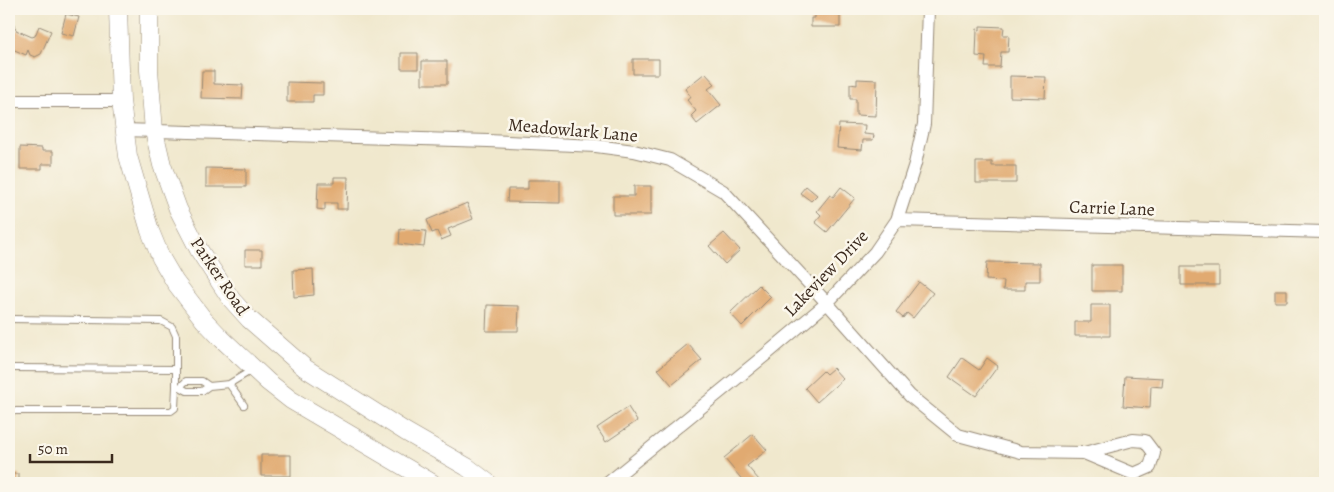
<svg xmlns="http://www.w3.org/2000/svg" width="1334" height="492" viewBox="0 0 1334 492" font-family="Alegreya,serif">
	<rect width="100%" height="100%" fill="#fbf7ec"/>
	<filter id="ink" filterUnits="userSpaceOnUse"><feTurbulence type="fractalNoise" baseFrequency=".02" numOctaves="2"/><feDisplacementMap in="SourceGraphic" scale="10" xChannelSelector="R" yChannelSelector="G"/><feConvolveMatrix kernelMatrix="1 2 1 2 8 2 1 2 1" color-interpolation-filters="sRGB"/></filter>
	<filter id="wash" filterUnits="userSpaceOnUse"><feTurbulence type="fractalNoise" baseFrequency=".0096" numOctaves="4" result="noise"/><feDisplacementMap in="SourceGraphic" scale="20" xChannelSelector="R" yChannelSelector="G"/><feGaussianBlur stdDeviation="1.12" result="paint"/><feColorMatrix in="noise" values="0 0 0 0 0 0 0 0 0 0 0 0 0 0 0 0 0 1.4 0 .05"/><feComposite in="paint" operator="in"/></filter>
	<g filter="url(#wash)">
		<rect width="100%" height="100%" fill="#f0e8cd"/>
		<g id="blocks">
			<path fill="#e1aa71" d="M815 9H840V27H811V18H815Z
				M66 14 79 17 74 36 61 33Z
				M12 20 16 30 32 37 35 36 39 26 51 31 41 54 35 57 30 55 28 50 26 55 10 48 9 21Z
				M980 26 1004 27 1003 35H1009L1008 52H1001L1000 67H985L986 57 976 56 977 29 980 30Z
				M401 53H418V69H401Z
				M633 59H659V74H633Z
				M422 61H447V84H422Z
				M202 71H214V84L243 85 242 99 201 98Z
				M705 73 715 84 708 89 721 105 697 124 691 116 696 111 687 100 691 97 685 89Z
				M1010 76 1046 77 1045 98 1010 97Z
				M857 79 877 80 876 116 856 115V99H850V84L857 85Z
				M287 82 323 83V95H313V102H287Z
				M839 124 865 125 864 134 874 135 873 140H863L862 150 837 148Z
				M20 147 42 148V151H53V164H42V169H20Z
				M976 162H992V166H1016V183H976Z
				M206 168 246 169V187H206Z
				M334 177H348L347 209H337V203H325V210L317 209 318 183H334Z
				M528 180H560V203L507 202 508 189H528Z
				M634 186H651V215H613V196H634Z
				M806 186 817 195 811 201 800 193Z
				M841 187 855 198 827 232 815 222 821 215 817 211 830 195 833 197Z
				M467 203 473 219 448 229 451 236 441 240 437 231 432 233 427 220Z
				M400 229 426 231 424 247 399 244Z
				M724 233 740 250 725 264 709 246Z
				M245 250H262V265H245Z
				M987 262 1040 263V281H1025V290H1003L1004 281 986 280Z
				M1092 265H1122V291H1092Z
				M1181 267H1219V285H1181Z
				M313 269 314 295 294 297 293 270Z
				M919 282 933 293 913 318 907 313 903 318 896 312Z
				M759 285 771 297 742 326 730 313Z
				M1275 290H1287V302H1275Z
				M487 305 519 306 518 331H486Z
				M1091 305H1110V336H1075V322H1091Z
				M688 344 702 360 672 385 658 369Z
				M962 358 979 370 987 358 998 366 976 396 949 377Z
				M833 368 843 379 817 402 805 388 823 371 826 374Z
				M1125 376 1163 378 1162 387 1151 386 1150 408 1123 406Z
				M628 407 637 421 606 442 597 428Z
				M753 434 767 450 747 466 759 480 755 483H745L724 458Z
				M261 455H291V476H261Z
				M9 474H19V483H9Z"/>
		</g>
	</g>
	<g filter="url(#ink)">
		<use href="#blocks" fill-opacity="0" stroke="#968976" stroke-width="1"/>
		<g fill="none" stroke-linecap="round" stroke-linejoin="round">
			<g stroke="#968976" stroke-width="8">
				<path id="lane" d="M9 319 161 321 172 327 176 336V387H180L187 391H202L209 386 229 384 252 370
					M9 368 176 369
					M229 384 244 405
					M180 387 186 381H202L209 386
					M9 411H171L175 408 176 387"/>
			</g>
			<g stroke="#968976" stroke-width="14">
				<path id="street" d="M9 101H121
					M124 130 488 141 596 146 634 151 670 160 723 191 827 303 910 396 958 435 1021 452 1084 453 1134 474 1150 467 1154 453 1145 441 1133 440 1084 453
					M897 220 1325 232
					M608 483 769 352 827 303 875 252 897 220 915 164 924 124 928 9"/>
			</g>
			<g stroke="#968976" stroke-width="19">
				<path id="secondary" d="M118 9 121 101 128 156 150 231 161 258 175 282 204 320 222 339 268 382 291 400 432 483
					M149 9V70L152 106 154 131 162 165 178 209 199 250 231 299 249 319 305 368 406 432 467 467 488 483"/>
			</g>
			<use href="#lane" stroke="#fff" stroke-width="6"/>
			<use href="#street" stroke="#fff" stroke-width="12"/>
			<use href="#secondary" stroke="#fff" stroke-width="18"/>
		</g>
	</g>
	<g text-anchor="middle" stroke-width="5" stroke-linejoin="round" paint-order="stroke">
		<g font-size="18" fill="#3b2a1e" stroke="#fbf7ec">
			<text transform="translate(573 130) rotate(5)" y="6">Meadowlark Lane</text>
			<text transform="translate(1112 208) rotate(2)" y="6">Carrie Lane</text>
			<text transform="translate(826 273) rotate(-46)" y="6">Lakeview Drive</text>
			<text transform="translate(220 276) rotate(56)" y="6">Parker Road</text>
		</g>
	</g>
	<rect width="1334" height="492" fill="none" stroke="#fbf7ec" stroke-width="30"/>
	<path d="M30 454v8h82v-8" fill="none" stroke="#3b2a1e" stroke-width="2.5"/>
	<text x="38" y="454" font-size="15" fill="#3b2a1e" stroke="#fbf7ec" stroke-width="4" paint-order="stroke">50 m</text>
</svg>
